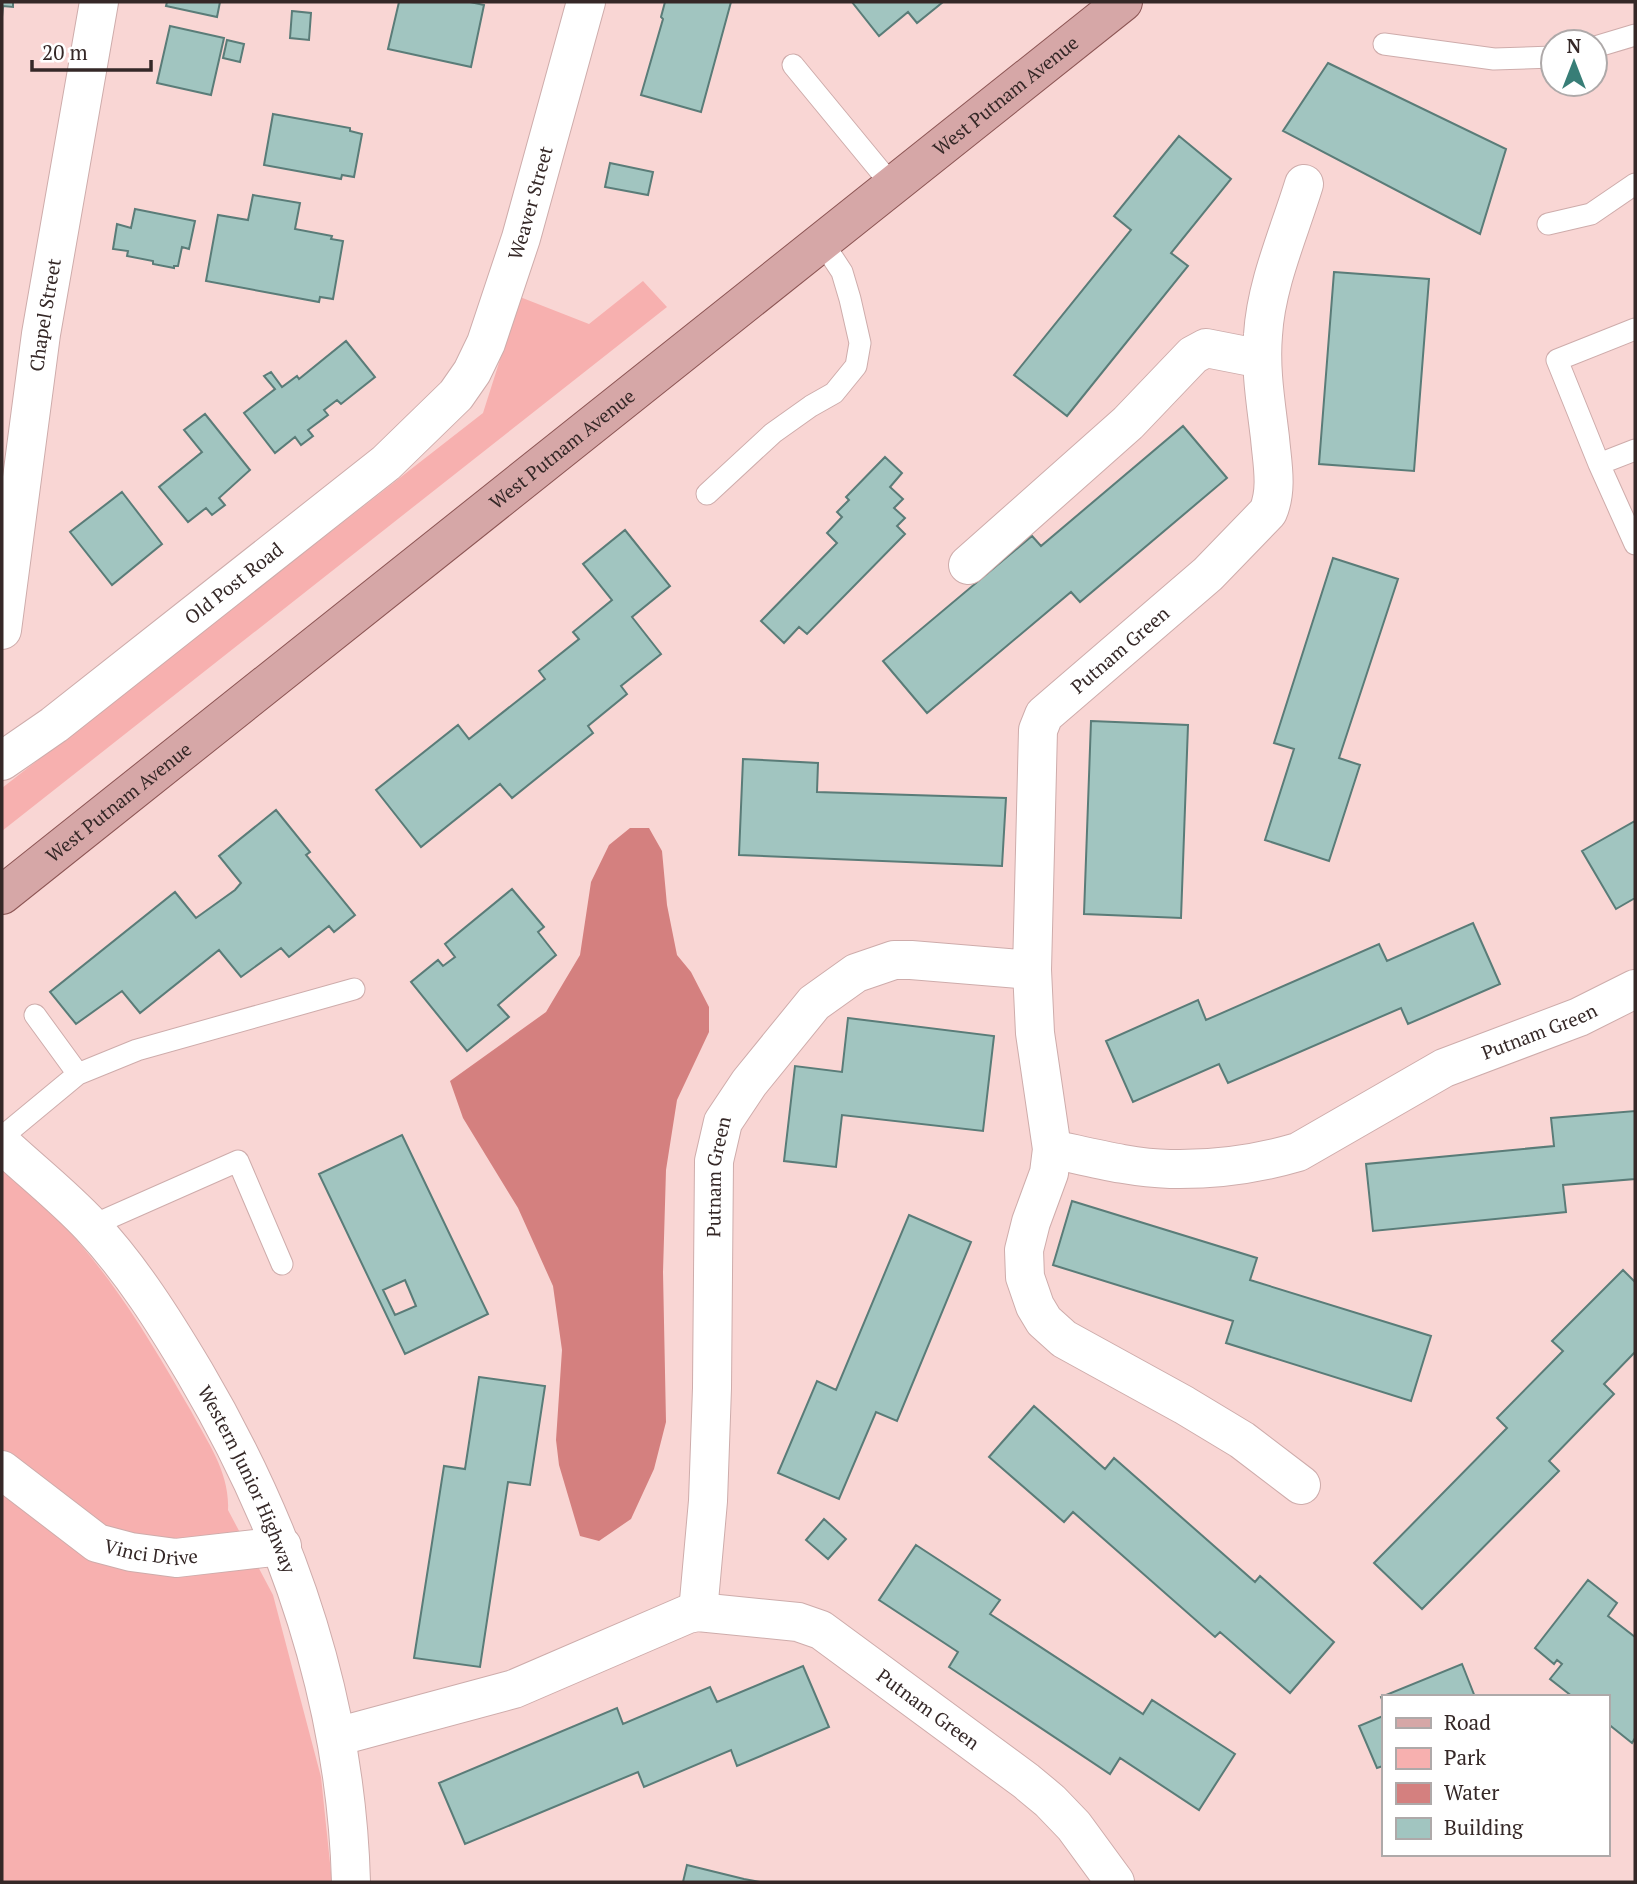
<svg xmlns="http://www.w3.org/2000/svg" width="1637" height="1884" viewBox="0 0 1637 1884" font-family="'PT Serif',serif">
	<rect width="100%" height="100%" fill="#f9d6d4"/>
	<path fill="#f7b0af" d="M643 281 667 307 2 831V788L483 413 520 297 589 324Z
		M2 1158C39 1197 76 1236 108 1279 139 1321 165 1366 191 1411 208 1443 230 1473 228 1510L273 1595 321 1777 332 1882H2Z"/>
	<path fill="#d4807f" d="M630 828H649L662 851 667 905 677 955 691 972 709 1007V1032L677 1100 666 1170 663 1272 666 1422 654 1469 631 1519 599 1541 580 1536 559 1465 556 1440 562 1350 553 1286 518 1208 463 1118 450 1081 546 1012 580 955 591 882 609 845Z"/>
	<path fill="#a1c5c0" stroke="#5a7c78" stroke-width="2" fill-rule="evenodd" d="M2 2H13V7L3 6 2 17Z
		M167 2H220L217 17 166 6Z
		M399 2H470L484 5 471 67 388 49Z
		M665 2H731L701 112 641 95 663 19 661 17Z
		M852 2H943L917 23 908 12 879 36Z
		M292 11 311 13 309 40 290 38Z
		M170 26 224 38 211 95 157 83Z
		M227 40 244 44 240 62 223 58Z
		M1328 63 1506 149 1480 234 1283 131Z
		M273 114 350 128V131L362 134 354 177 342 175 341 179 264 165Z
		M1179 136 1231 179 1171 253 1188 266 1067 416 1014 375 1131 230 1114 216Z
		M610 163 653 172 648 195 605 187Z
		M253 195 300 203 295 229 332 236 331 239 343 241 333 299 320 297 319 302 206 281 218 215 248 220Z
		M135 209 195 221 189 249 182 247 178 266H174V268L153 264V261L127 256 128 251 113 249 117 224 131 228Z
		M1334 272 1429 279 1414 471 1319 464Z
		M346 341 375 377 341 404 337 400 324 410 328 415 308 430 313 436 301 445 295 437 275 453 244 413 275 389 264 376 271 372 282 387 297 376 299 379Z
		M205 414 250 470 219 498 225 505 212 515 206 508 188 522 159 487 202 452 184 430Z
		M1183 426 1227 478 1080 602 1071 592 927 713 883 661 1032 536 1041 546Z
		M885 457 902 473 890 487 903 499 894 508 905 518 897 526 905 534 807 634 799 627 784 643 761 621 837 543 827 533 842 517 837 512 849 500 846 497Z
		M122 492 162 544 112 585 70 532Z
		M625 530 670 586 632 617 661 654 621 686 627 694 588 726 593 733 512 798 500 784 421 847 376 790 458 725 469 739 545 679 539 671 579 639 573 632 612 600 583 564Z
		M1333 558 1398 579 1339 758 1360 765 1329 861 1265 840 1294 749 1274 743Z
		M1091 721 1188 725 1181 918 1084 914Z
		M743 759 818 763 817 792 1006 798 1002 866 739 855Z
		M276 810 310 852 306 855 355 915 334 932 329 926 289 957 281 948 241 977 219 950 140 1013 122 991 76 1024 50 992 175 892 196 918 235 890 241 883 219 856Z
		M1635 821V898L1616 909 1582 851Z
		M512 889 544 927 538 932 556 955 498 1005 509 1017 467 1051 411 982 438 960 443 966 455 957 445 944Z
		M1473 923 1500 984 1408 1024 1401 1008 1228 1083 1219 1064 1133 1102 1106 1041 1198 1000 1206 1020 1379 944 1387 961Z
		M848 1018 994 1036 983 1131 842 1115 836 1167 784 1161 795 1066 842 1072Z
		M1635 1111V1179L1563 1185 1566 1212 1373 1231 1366 1164 1554 1146 1551 1118Z
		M402 1135 488 1314 405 1354 319 1174ZM405 1280 416 1306 395 1315 383 1290Z
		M1072 1201 1257 1258 1250 1280 1431 1336 1411 1401 1226 1343 1233 1321 1053 1265Z
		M909 1215 971 1242 897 1421 876 1412 839 1499 778 1473 817 1381 836 1390Z
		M1623 1270 1635 1282V1352L1604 1384 1614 1394 1549 1461 1559 1471 1422 1609 1374 1563 1507 1428 1497 1418 1563 1351 1552 1341Z
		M479 1377 545 1386 530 1485 508 1482 480 1667 414 1658 444 1466 465 1469Z
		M1034 1406 1105 1469 1114 1458 1255 1582 1260 1576 1334 1642 1290 1693 1220 1632 1215 1637 1073 1512 1064 1522 989 1457Z
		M824 1519 846 1539 828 1559 806 1540Z
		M916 1545 1000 1600 990 1614 1143 1714 1152 1700 1235 1754 1199 1810 1120 1758 1110 1774 949 1667 958 1652 879 1600Z
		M1588 1580 1617 1603 1608 1616 1635 1637V1738L1632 1743 1607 1723V1697H1573L1550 1679 1562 1664 1557 1660 1554 1664 1535 1648Z
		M1462 1664 1475 1697H1383V1702L1381 1697Z
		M803 1666 829 1727 737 1766 731 1750 644 1787 638 1772 465 1844 439 1783 617 1708 623 1724 710 1687 717 1702Z
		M1383 1716V1766L1377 1768 1359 1726Z
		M687 1865 744 1879 760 1882H683Z"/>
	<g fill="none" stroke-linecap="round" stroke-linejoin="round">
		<g stroke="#ceacab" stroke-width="23">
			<path id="service" d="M1384 44 1494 59 1553 57
				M1595 47 1635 35
				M793 65 891 184
				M1548 224 1591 214 1635 184
				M1635 329 1557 360 1599 464 1635 544
				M1599 464 1635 450
				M707 494 773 433 811 406 834 393 856 366 860 343 850 299 842 272 821 240
				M35 1015 78 1074
				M2 1137 78 1074 137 1050 354 989
				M91 1226 238 1161 282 1264"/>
		</g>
		<g stroke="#ceacab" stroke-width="40">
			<g id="minor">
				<path d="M968 565 1128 423 1193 355 1206 348 1262 359"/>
				<path id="s1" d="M2 630 41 334 99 2"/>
				<path d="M1032 970 1035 1033 1052 1149 1049 1173 1031 1222 1024 1250 1025 1277 1035 1306 1044 1321 1064 1339 1184 1405 1242 1440 1301 1485"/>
				<path id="s2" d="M2 1144C31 1171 64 1197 91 1226 132 1270 164 1321 195 1373 287 1529 346 1700 351 1882"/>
				<path id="s3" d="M1052 1149C1090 1157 1130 1168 1170 1169 1213 1170 1257 1164 1298 1152L1444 1068 1579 1017 1635 989"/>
				<path id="s4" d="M2 1470 97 1543 131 1552 176 1558 282 1546"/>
				<path id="s5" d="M698 1612 708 1501 712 1388 714 1161 723 1122 749 1083 814 1003 856 973 894 960H911L1032 970 1038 730 1044 715 1208 574 1268 512C1278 489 1272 462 1270 438 1266 404 1260 369 1263 335 1266 284 1289 233 1304 184"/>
				<path id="s6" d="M336 1737 514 1689 688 1614 698 1612 798 1622 821 1630 1026 1781 1050 1801 1074 1826 1115 1882"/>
			</g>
		</g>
		<g stroke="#ceacab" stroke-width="40">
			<g id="tertiary">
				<path id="s7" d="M2 761 54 725 386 463 456 395 472 372 486 343 521 238 586 2"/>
			</g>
		</g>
		<g stroke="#8c5554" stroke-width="40">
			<g id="primary">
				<path id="s8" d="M2 895 1123 2"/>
			</g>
		</g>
		<use href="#service" stroke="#fff" stroke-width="21"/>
		<use href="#minor" stroke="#fff" stroke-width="38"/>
		<use href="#tertiary" stroke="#fff" stroke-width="38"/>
		<use href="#primary" stroke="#d6a7a7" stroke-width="38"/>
	</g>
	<g text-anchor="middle" stroke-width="6" stroke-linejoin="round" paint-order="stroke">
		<g font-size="19" fill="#352827" stroke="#fff">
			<text dy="7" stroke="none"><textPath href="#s8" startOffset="1283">West Putnam Avenue</textPath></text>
			<text dy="7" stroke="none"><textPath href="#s7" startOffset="791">Weaver Street</textPath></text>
			<text dy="7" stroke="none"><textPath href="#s1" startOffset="318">Chapel Street</textPath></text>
			<text dy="7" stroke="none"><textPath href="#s8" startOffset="716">West Putnam Avenue</textPath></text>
			<text dy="7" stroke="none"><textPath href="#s7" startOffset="292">Old Post Road</textPath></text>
			<text dy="7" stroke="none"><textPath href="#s5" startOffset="1228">Putnam Green</textPath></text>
			<text dy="7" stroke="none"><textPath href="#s8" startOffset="149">West Putnam Avenue</textPath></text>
			<text dy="7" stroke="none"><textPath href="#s3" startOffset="520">Putnam Green</textPath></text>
			<text dy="7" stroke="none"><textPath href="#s5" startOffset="436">Putnam Green</textPath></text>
			<text dy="7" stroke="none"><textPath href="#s2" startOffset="420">Western Junior Highway</textPath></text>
			<text dy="7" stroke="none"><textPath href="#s4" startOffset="175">Vinci Drive</textPath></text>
			<text dy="7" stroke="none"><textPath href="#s6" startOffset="642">Putnam Green</textPath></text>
		</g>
	</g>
	<rect width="1637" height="1884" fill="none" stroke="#352827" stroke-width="7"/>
	<rect x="1382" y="1695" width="228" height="161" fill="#ffffff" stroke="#aea9a9" stroke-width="2"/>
	<rect x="1396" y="1718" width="35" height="10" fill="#d6a7a7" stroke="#aea9a9" stroke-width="2"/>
	<text x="1444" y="1730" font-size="21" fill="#352827">Road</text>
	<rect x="1396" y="1748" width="35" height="21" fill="#f7b0af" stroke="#aea9a9" stroke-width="2"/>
	<text x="1444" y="1765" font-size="21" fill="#352827">Park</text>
	<rect x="1396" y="1783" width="35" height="21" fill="#d4807f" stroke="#aea9a9" stroke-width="2"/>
	<text x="1444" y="1800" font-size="21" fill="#352827">Water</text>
	<rect x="1396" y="1818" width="35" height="21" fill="#a1c5c0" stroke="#aea9a9" stroke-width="2"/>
	<text x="1444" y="1835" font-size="21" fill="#352827">Building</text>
	<g transform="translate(1574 63)"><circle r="33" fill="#ffffff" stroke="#aea9a9" stroke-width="2"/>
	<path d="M0-5L12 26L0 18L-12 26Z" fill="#387e77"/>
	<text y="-10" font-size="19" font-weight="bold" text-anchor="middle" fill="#352827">N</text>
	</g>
	<path d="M32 60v10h119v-10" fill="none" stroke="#352827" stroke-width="3.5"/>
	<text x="42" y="60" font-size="21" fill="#352827" stroke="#ffffff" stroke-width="5" paint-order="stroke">20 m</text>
</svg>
